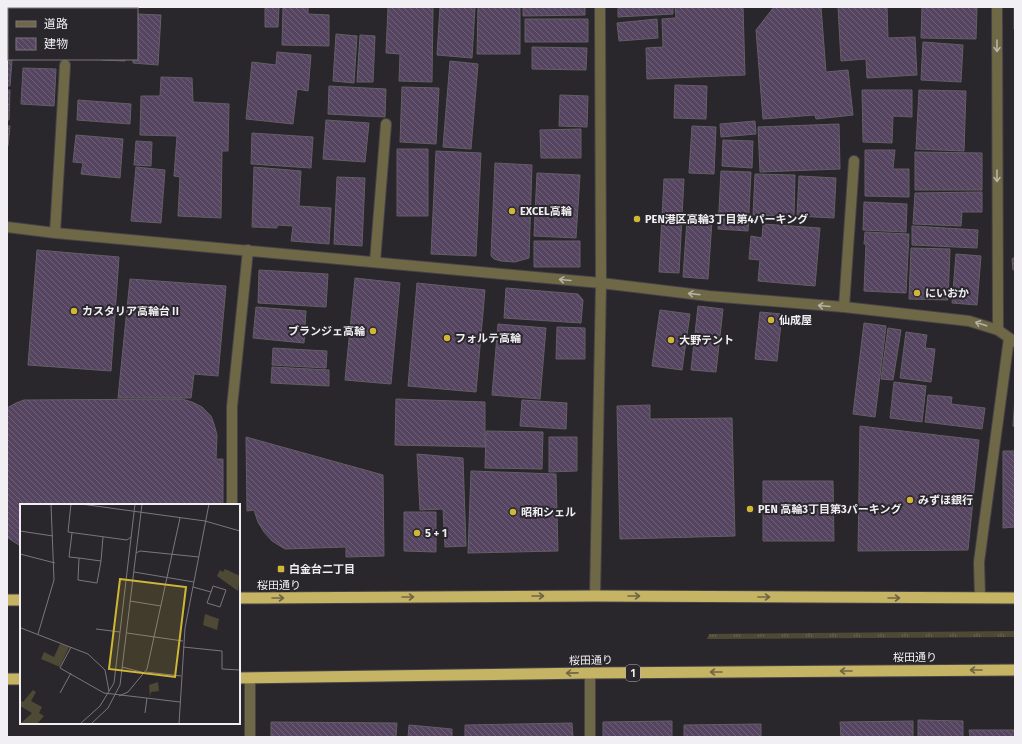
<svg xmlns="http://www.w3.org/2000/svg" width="1022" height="744" viewBox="0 0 1022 744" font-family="'Fira Sans','Noto Sans JP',sans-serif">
	<defs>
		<pattern id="grass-tufts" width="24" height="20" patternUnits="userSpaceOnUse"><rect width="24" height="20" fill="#4e4934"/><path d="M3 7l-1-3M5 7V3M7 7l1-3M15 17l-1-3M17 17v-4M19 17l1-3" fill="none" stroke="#686452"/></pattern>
		<pattern id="building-back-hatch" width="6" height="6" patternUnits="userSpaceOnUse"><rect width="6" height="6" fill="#564561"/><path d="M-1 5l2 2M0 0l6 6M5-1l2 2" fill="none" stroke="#6f6078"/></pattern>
	</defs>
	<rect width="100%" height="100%" fill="#2a272c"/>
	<path fill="url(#grass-tufts)" d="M1015 631V637L707 639 709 634Z"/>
	<path fill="url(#building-back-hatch)" stroke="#635f65" d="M71 7H100V9H71Z
		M105 7H127V9H105Z
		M265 7H279L278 27H265Z
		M283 7H308V14L329 15V46L282 45Z
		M388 7H433L432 82 399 81 400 54 386 53Z
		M440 7H475L472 58 437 55Z
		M478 7H520V54H477Z
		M523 7H585V15L523 16Z
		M618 7H673V14L618 17Z
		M675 7H743L745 75 647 79 646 48 663 47 662 19 676 18Z
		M774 7H821L826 72 848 70 853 115 816 119 815 115 763 119 756 30Z
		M838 7H887L888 38 915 37 917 75 867 78 866 59 841 61Z
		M922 7H977L976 39 921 38Z
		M1014 7H1015V29H1014Z
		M137 14 161 15 158 65 133 63V59H137Z
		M525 19H588V42H525Z
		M657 19 658 38 619 41 617 23Z
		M336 34 357 36 354 83 333 81Z
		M360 35 375 36 373 82H357Z
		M923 42 963 45 961 82 921 80Z
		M532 47 587 48 586 70 532 69Z
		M277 52 311 55 308 91 297 89 293 124 246 119 252 62 276 65Z
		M102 59H125V61L102 60Z
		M7 60H12L10 86H7Z
		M450 61 478 64 471 149 443 147Z
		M23 68 56 69 54 106 21 104Z
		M161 77 192 78 193 102 229 104 228 151H222L221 218 178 216 180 177 174 176 177 136 140 135 141 96H160Z
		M675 85 707 86 706 119 674 118Z
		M329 86 386 89 385 117 328 114Z
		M402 87 439 88 436 144 400 142Z
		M7 90H10L9 120H7Z
		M862 90H912V117L893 116 892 143 863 142Z
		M919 90 966 91 964 151 916 149Z
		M560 95 588 96 587 127 559 126Z
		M78 100 131 104 130 124 77 120Z
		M326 120 369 123 365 162 323 159Z
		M755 121 756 134 721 137 720 124Z
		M839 124 840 169 760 172 758 127Z
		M7 126H10L8 146H7Z
		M692 126 716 127 714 174 689 173Z
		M581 129V158H541L540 130Z
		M252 133 313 137 311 168 251 164Z
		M76 135 123 139 120 178 81 174 83 163 73 162Z
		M723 140 753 141 752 168 722 166Z
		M136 141 152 142 151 166 134 165Z
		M397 149H428V216H397Z
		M865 150H895L893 169H909V197L865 196Z
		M436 151 481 153 476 256 431 254Z
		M915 152 982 153V190H915Z
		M495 163 532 165 529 258 515 262 501 261 494 259 491 256Z
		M136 167 165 170 161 223 131 221Z
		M254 167 301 171 299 206 331 208 329 244 291 241 293 226 277 225V228L252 227Z
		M721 171 751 172 748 231 718 229Z
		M537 173 580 175 576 238 534 236Z
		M755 174 795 175 794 217 753 215Z
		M799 176 836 178 834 218 797 216Z
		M337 177 365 178 362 246 334 244Z
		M664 179H684L679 273 659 272Z
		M982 192V212H962L961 226 913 224 915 193Z
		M864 202 907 204 906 232 863 230Z
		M687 220 712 221 708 279 683 277Z
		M763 224 820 228 815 286 758 281 760 260 749 259 751 236 762 238Z
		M912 226 978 230 977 248 912 245Z
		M865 232 909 234 906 293 864 291 866 244H864Z
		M534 241H580V267H534Z
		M911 248 950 249 948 300 909 299Z
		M37 250 119 257 111 371 28 365Z
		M956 254 981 256 977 305 952 303Z
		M1015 257V269L1013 270 1012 259Z
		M259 270 328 274 326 307 258 303Z
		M355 278 400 283 391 384 345 380Z
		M130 279 226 286 218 376 194 374 191 398H118Z
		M417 283 485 290 476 392 408 386Z
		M506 288 578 294 583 300 581 323 504 318Z
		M698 306 723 309 716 372 691 370Z
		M256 307 306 311 304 343 253 338Z
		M660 310 690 314 682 370 652 366Z
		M760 312 782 314 777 361 755 359Z
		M864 323 886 326 875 417 853 414Z
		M498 324 546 328 540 399 492 395Z
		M557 327 585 328V359H556Z
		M888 328 901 330 893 380 881 379Z
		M906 332 927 335 925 348 935 349 931 382 900 378Z
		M273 348 327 351 326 368 272 365Z
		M272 367 329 370V386L271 383Z
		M894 382 926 386 922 422 890 418Z
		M928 395 952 397 951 404 985 408 982 429 925 422Z
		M1015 397V427L1013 426Z
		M182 399 192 402 202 407 211 416 214 424 217 435 216 459H223V505H21V546L14 542 7 537V408L16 403 24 400Z
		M396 399 485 402V447L395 445Z
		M522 400 567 403 566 429 520 426Z
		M650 405V419L732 418 735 536 620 539 617 406Z
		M860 426 979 440 968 550 858 551Z
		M486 431 543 432 542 469 485 468Z
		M246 437 383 475 384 556 346 557V547L285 549 272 541 264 532 258 522 254 510 247 511Z
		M549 437H577V471L549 472Z
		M1003 451H1015V527L1003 528Z
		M417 454 463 458 466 546 445 547 443 509 420 510Z
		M471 471 556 474 558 551 468 553Z
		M763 481H833L834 541H763Z
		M404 512H436V552L404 551Z
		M918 720 963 721V737H918Z
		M672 721V737H603V722Z
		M913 721V737H841L840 722Z
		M271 722 397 723 396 737H271Z
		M572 723 573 737H465V725Z
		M761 724V737H684V725Z
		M409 725 452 729V737H408Z
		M969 730H1015V737H970Z"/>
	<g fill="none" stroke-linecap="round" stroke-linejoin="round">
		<g stroke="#464348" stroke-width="12">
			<path id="service" d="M55 233 65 65
				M375 262 386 124
				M844 307 854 161
				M250 737V678"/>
		</g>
		<g stroke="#464348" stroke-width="12">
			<path id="minor" d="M997 7 998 330
				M7 227 55 233 601 283 709 296 844 307 969 321 998 330 1015 342
				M232 505V407L248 250
				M595 596 601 283 600 7
				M980 598 979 562 1009 338
				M590 737V673"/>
		</g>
		<g stroke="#464348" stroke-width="13">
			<path id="trunk" d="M239 598 595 596 1015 598
				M7 600H21
				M239 678 590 673 1015 670
				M7 679H21"/>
		</g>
		<use href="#service" stroke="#6f6847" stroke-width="10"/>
		<use href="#minor" stroke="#6f6847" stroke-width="10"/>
		<use href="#trunk" stroke="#c5b464" stroke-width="11"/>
	</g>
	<defs><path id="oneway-shaft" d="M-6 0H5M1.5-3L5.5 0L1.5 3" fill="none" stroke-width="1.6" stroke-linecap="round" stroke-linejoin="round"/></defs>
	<g stroke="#b6b2a6">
		<use href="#oneway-shaft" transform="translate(997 46) rotate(90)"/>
		<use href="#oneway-shaft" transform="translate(997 176) rotate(90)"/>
		<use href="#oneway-shaft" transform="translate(565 280) rotate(-175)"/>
		<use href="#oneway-shaft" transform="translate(694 294) rotate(-173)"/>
		<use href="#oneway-shaft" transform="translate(824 306) rotate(-175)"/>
		<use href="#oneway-shaft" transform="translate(981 324) rotate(-162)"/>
	</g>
	<g stroke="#706645">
		<use href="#oneway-shaft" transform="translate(538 596)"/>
		<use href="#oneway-shaft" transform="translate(634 596)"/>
		<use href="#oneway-shaft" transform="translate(408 597)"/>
		<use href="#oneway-shaft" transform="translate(764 597)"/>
		<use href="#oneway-shaft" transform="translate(278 598)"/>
		<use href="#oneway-shaft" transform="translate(894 598)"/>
		<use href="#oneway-shaft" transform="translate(976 670) rotate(180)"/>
		<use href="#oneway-shaft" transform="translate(846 671) rotate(180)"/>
		<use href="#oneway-shaft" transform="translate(716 672) rotate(180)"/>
		<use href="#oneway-shaft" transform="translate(572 673) rotate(179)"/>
	</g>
	<g fill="#d1b736" stroke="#2a272c" stroke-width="1.5">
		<circle cx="512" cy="211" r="4"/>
		<circle cx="637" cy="219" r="4"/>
		<circle cx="917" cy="293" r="4"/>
		<circle cx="74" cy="311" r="4"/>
		<circle cx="771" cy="320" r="4"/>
		<circle cx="373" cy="331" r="4"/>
		<circle cx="447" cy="338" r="4"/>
		<circle cx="671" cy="340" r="4"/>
		<circle cx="910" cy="500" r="4"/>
		<circle cx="750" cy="509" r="4"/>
		<circle cx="513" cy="512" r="4"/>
		<circle cx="417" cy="533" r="4"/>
		<rect x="277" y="565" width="8" height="8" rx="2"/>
	</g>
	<g text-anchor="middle" stroke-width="4" stroke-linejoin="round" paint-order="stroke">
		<rect fill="#2a272c" stroke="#b5b3b7" stroke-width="1" x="626" y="665" width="14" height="16" rx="3"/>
		<g font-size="10" font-weight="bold" fill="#f1eff3">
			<text x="633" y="677">1</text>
		</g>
		<g font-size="11" font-weight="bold" fill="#f1eff3" stroke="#2a272c" text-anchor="start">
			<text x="520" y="215">EXCEL高輪</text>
			<text x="645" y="223">PEN港区高輪3丁目第4パーキング</text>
			<text x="925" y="297">にいおか</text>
			<text x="82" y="315">カスタリア高輪台Ⅱ</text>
			<text x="779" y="324">仙成屋</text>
			<text x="365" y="335" text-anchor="end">ブランジェ高輪</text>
			<text x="455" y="342">フォルテ高輪</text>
			<text x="679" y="344">大野テント</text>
			<text x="918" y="504">みずほ銀行</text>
			<text x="758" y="513">PEN 高輪3丁目第3パーキング</text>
			<text x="521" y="516">昭和シェル</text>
			<text x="425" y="537">5 + 1</text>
			<text x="289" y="573">白金台二丁目</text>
		</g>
		<g font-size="11" fill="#f1eff3" stroke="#2a272c">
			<text x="279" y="589">桜田通り</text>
			<text x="915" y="661">桜田通り</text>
			<text transform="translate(591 660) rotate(-1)" y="4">桜田通り</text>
		</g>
	</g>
	<g transform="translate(20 504)">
		<rect width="220" height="220" fill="#2a272c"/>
		<path d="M13 186 16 188 11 197 22 203 19 209 24 212 17 220H0L12 209 0 202V196L3 198Z" fill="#4e4934"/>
		<path d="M205 65 220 72 218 87 197 72 200 66 203 68ZM185 110 199 115 197 126 183 121Z" fill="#4e4934"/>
		<path d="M40 140 49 143 40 163 21 155 24 148 34 153ZM138 178 139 187 131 188 130 193 129 181Z" fill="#4e4934"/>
		<path fill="none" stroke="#7a777c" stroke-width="1" d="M51 0 48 28 107 36 111 33M61 0 185 17 220 27M0 27 33 32M52 29 49 53 59 54M116 49 120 47 179 53M0 50 35 59M59 54 81 57 77 79 58 76ZM81 57 83 33M114 68 174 78M173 83 191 88 193 82 206 86 200 103 187 99 191 88M110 97 141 102M1 124 68 150 85 166 89 187M76 125 100 128M107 129 163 137M18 130 34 76 31 0M51 143 40 164 84 189 160 198M163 143 202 147V165L220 166M102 163 125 169M126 168 161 172M40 189 51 169M99 192 108 188 127 165 160 14M125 209 127 194M60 220 80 202 94 179 115 0M71 220 88 204 100 181 122 0M159 220 165 124 189 0"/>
		<path fill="#d1b736" fill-opacity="0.15" stroke="#d1b736" stroke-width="2" d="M100 75 166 83 155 173 89 165Z"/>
		<rect width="220" height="220" fill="none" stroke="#f1eff3" stroke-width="2"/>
	</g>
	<rect width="1022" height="744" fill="none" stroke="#f1eff3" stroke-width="16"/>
	<rect x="8" y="8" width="130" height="52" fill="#2a272c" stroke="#7a777c"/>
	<rect x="16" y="21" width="20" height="6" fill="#6f6847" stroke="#7a777c"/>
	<text x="44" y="28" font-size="12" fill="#f1eff3">道路</text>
	<rect x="16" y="38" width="20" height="12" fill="url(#building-back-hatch)" stroke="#7a777c"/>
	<text x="44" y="48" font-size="12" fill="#f1eff3">建物</text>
</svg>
